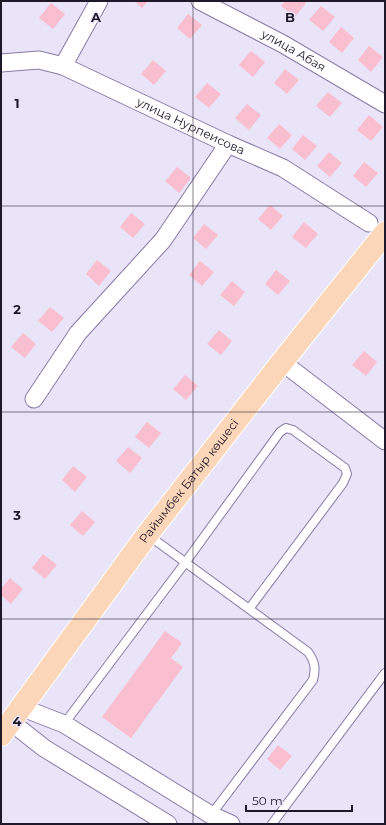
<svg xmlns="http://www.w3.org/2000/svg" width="386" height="825" viewBox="0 0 386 825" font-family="Montserrat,sans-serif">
	<rect width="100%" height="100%" fill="#eae4f8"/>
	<path fill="#f9becf" d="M134 1H148L142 8Z
		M285 1H304L306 3 295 17 281 6Z
		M51 3 65 14 53 29 39 18Z
		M321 6 335 17 323 31 309 20Z
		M188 14 202 25 190 39 177 28Z
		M341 27 354 38 342 53 329 42Z
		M369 46 383 57 371 72 358 60Z
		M251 51 265 62 253 77 239 65Z
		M153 60 166 71 154 85 141 74Z
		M285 69 299 80 287 94 274 83Z
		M207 83 221 94 209 108 195 97Z
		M328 92 342 103 330 117 316 106Z
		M247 104 261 115 249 130 235 118Z
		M369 115 383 127 371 141 357 130Z
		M279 124 292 135 280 149 267 138Z
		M303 135 317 146 305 160 292 149Z
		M329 152 342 163 330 177 317 166Z
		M364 162 378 173 366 187 353 176Z
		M177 167 191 178 179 193 165 181Z
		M270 205 283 216 271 230 258 219Z
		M131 213 145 224 133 238 120 227Z
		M304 222 318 234 306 248 292 237Z
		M204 224 218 235 206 249 193 238Z
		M97 260 111 271 99 286 86 274Z
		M200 261 214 272 202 286 189 275Z
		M276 270 290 281 278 295 265 284Z
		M232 281 245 292 234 306 220 295Z
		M50 307 64 318 52 332 38 321Z
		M219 330 232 341 221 355 207 344Z
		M23 333 36 344 25 358 11 347Z
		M364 351 377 362 366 376 352 365Z
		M185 375 198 386 186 400 173 389Z
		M147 422 161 433 149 448 135 437Z
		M128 447 142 458 130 473 116 461Z
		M73 466 87 477 75 492 62 480Z
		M82 511 95 522 83 536 70 525Z
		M43 554 57 565 45 579 32 568Z
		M10 578 23 589 11 604 1 595V589Z
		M165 631 182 643 171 658 183 667 131 738 102 717Z
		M278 745 292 756 280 770 267 759Z"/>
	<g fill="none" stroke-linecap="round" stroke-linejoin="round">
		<g stroke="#8879a6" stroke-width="10">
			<path id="lane" d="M148 535 308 652C315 662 316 668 313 680L211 815
				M64 724 185 563 280 432 286 428 293 430 345 468 347 474 343 483 249 609
				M272 824 385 673"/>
		</g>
		<g stroke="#8879a6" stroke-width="19">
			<g id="street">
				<path id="s1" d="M200 1 283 44 385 104"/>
				<path id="s2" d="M1 63 39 60 63 66 228 144 283 168 369 223"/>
				<path d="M63 66 99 1"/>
				<path d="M282 362 385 441"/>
				<path d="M34 399 78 333 163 240 228 144"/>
				<path d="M23 708 64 724 211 815 231 824"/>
				<path d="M11 722 44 748 168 824"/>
			</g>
		</g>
		<g stroke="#fff" stroke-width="24">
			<g id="primary">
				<path id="s3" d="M1 735 147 535 282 362 385 233"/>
			</g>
		</g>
		<use href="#lane" stroke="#fff" stroke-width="8"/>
		<use href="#street" stroke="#fff" stroke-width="17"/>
		<use href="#primary" stroke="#fbd6b8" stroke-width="22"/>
	</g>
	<path fill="none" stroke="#1e1829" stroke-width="1" stroke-opacity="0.55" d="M193 1V824M1 206H385M1 412H385M1 619H385"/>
	<g text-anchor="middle" stroke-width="3" stroke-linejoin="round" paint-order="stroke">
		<g font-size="12" fill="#1e1829" stroke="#eae4f8">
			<text dy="4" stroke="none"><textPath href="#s1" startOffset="106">улица Абая</textPath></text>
			<text dy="4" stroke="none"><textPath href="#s2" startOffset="204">улица Нурпеисова</textPath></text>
			<text dy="4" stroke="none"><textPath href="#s3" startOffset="316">Райымбек Батыр көшесі</textPath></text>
		</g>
	</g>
	<g font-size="13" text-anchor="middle" font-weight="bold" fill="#1e1829" stroke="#eae4f8" stroke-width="3" stroke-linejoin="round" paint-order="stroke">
		<text x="96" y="22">A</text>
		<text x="290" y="22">B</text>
		<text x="17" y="108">1</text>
		<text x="17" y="314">2</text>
		<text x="17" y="520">3</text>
		<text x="17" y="726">4</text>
	</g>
	<rect width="386" height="825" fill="none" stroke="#1e1829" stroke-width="4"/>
	<path d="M246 805v6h106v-6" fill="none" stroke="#1e1829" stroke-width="2"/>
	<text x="252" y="805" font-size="12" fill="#1e1829" stroke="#eae4f8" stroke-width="3" paint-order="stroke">50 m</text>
</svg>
